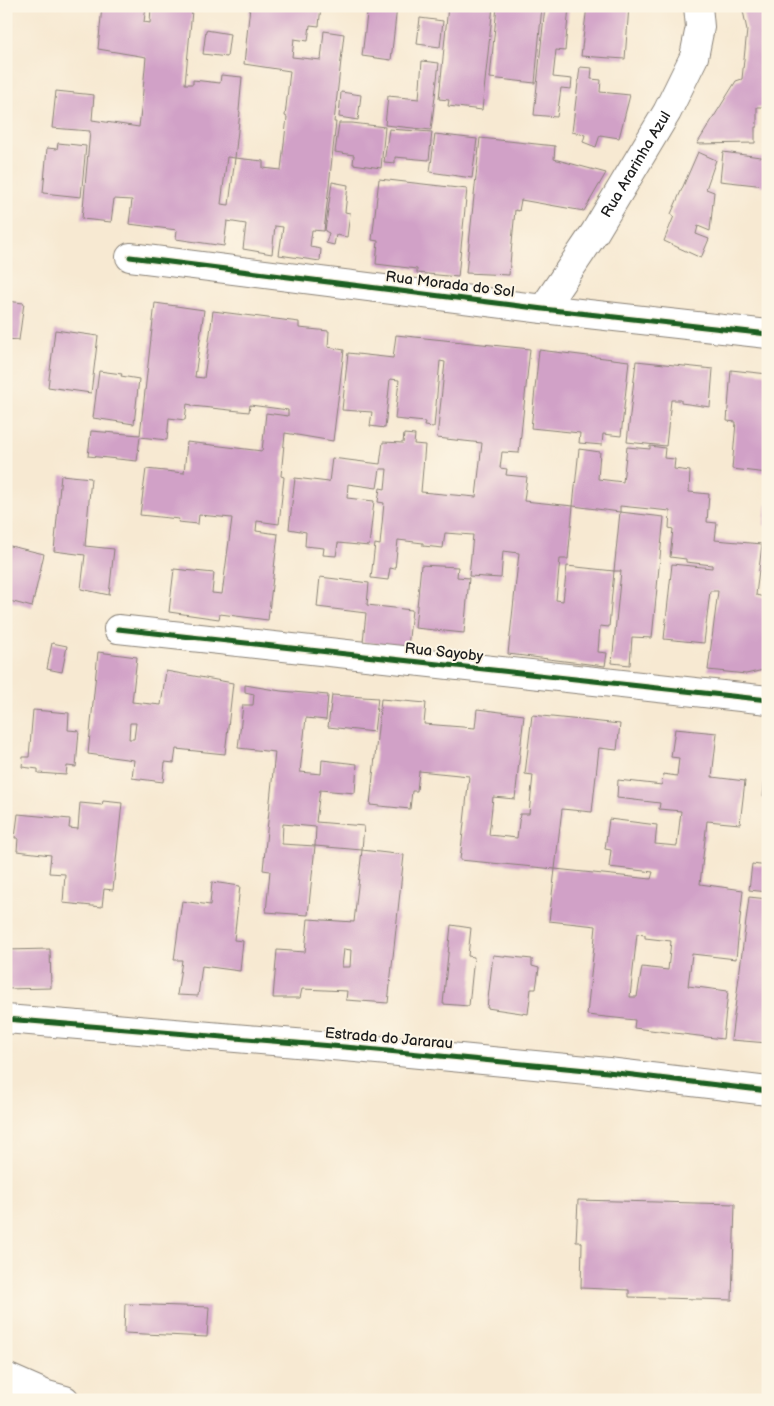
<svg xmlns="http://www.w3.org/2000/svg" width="774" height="1406" viewBox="0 0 774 1406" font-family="'Balsamiq Sans',sans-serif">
	<rect width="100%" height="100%" fill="#fcf5e5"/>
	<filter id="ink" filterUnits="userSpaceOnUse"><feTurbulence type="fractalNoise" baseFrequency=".02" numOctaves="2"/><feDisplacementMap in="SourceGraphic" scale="10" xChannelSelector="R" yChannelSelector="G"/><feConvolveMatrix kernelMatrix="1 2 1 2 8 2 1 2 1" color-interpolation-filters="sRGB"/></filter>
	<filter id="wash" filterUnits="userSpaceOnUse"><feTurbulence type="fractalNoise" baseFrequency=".0096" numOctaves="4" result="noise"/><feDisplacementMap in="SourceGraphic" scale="20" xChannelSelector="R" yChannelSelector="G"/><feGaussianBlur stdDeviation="1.12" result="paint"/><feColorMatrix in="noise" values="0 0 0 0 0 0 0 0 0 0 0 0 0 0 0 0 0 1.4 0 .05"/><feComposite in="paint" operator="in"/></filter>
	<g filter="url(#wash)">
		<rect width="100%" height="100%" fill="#f7e9d2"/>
		<g id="blocks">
			<path fill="#d1a1c7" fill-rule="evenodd" d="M102 6H146L144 22 150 23 151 7 192 11 185 84H193V80L220 83 221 75 242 77 239 111 240 112 235 158 227 157 221 204 229 205 235 158 263 161V168L281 170 287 117 285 116 290 71 244 64 250 6H321L319 26 310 25 308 41 294 39 292 57 321 60 324 31 344 34 334 122H336L324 231 312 230 310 247 321 249 320 261 279 255 283 227 275 226 272 254 243 249 246 224 227 221 224 246 176 239 177 230 129 224 132 200 114 199 111 222 82 219 90 131 52 128 56 91 94 95 92 120 139 127 142 101 146 57 98 49Z
				M368 6 397 7 391 60 362 56Z
				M448 6H493L482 110 448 106 449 100 439 99Z
				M497 6H542L535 83 490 78Z
				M545 6H569L565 51 556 50 553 77 572 79 571 89 561 88 557 117 534 115Z
				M587 6H629L625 59 581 56Z
				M742 6H768V107H757V127H755V143L697 144 736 81 742 79 747 30Z
				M420 18 443 21 440 47 417 44Z
				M206 30 230 34 227 57 203 54Z
				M422 61 439 63 431 130 385 125 388 96 419 99Z
				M580 67 592 68 591 79 601 80 600 92 630 95 619 138 600 135 596 147 583 142 585 135 572 132Z
				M341 92 361 95 358 120 339 117Z
				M339 123H352L385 127 381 168 353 164 354 155 335 152Z
				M389 129 432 132 429 160 395 157V163L384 162Z
				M435 134 477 139 472 178 430 172Z
				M480 138 555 146 554 159 606 173 584 211 521 200 519 211 515 210 509 275 466 273Z
				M58 143 86 146 81 197 43 193 47 148 57 149Z
				M698 152 716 160 706 189 714 192 710 231 698 226 696 234 709 239 701 258 664 241 674 216 671 214Z
				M723 152 768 158V184H765V186L720 181Z
				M379 179 467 189 458 277 417 273V269L376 264 378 241 372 240Z
				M332 182 348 185 345 212 350 213 347 237 336 235 334 245 326 243 329 233 325 231Z
				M6 301 24 303 19 340 6 339Z
				M155 303 204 310 195 377 204 378 213 311 299 322V328L329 331 328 347 344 350 333 441 285 433 281 476 284 477 279 524 257 521 256 531 278 534 268 620 220 614 219 619 169 612 174 569 214 573 212 593 222 594 232 518 199 515 198 524 178 522 179 519 140 515 146 469 184 473 187 442 262 451 266 413 288 416V410L250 405 249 412 192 406V405L187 404 185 420 169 418 167 440 140 437 137 461 88 456 91 431 140 435Z
				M55 330 98 336 91 393 48 387Z
				M396 335 530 349 519 453 502 452 500 468 507 469 506 475 527 477 524 501 573 506 579 449 600 452 598 479 623 482 627 447 650 449V446L665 448 664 458 675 459 674 469 690 471 689 492 709 494 707 522 717 523 715 540 762 544 756 595 768 598V669L746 674 708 670 718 591H710L704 643 664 639 672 564 712 568V565L686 562V559L670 557 673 529 669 528 670 511 620 506V512L573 506 568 559H560L556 600 563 601 567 566 614 571 609 627 600 626 598 652 607 653 605 666 508 654 519 553 503 551 501 578 469 576 473 535 445 533 443 548 423 546V543L398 540 395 569 390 568 388 580 371 578 375 544 380 545 384 503 378 502 380 488 385 489 387 469H380L377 488 348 484 347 498 374 501 369 546 338 543 336 556 323 555 324 548 305 546 306 532 289 529 295 478 329 482 332 458 380 464 383 442 403 443 404 434 415 435 414 444 425 445 421 492 476 497 482 443 437 438 445 362 440 361 434 427 424 426 425 422 395 419 399 380 390 379 385 428 370 426 372 412 342 410 348 353 393 358Z
				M539 350 629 361 621 436 603 434 602 445 579 443 580 433 531 428Z
				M636 361 713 369 710 407 681 403V400H671L666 446 627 442Z
				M731 370 768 374V473L732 469 736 422 727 421Z
				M99 371 122 374 121 376 139 379 134 424 93 418Z
				M61 475 91 478 85 546 114 549 109 595 81 589 85 555 54 551Z
				M766 505H768V526L764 525Z
				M620 512 664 517 652 638 632 637 630 665 612 663 621 571H614Z
				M766 544H768V572L763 571Z
				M6 545 44 554 32 607 6 600Z
				M421 565 458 567 457 577 469 578 464 633 415 628Z
				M320 577 369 583 367 605 412 610 408 647 363 642 366 613 317 607Z
				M52 643 67 646 62 672 47 669Z
				M98 652 137 657 132 702 161 705 166 671 233 683 225 754 176 749 174 763 165 762 163 782 132 778 134 760 88 754ZM130 723H136L134 739H129Z
				M245 685 281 691 328 695 326 720 306 718 300 772 321 774 322 760 357 764 355 793 320 790 316 822 364 826 362 850 404 855 388 1003 346 1000 347 991 302 989 300 998H273L277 950 305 952 308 919 354 922 362 850 315 846 316 827 283 824 282 844 315 846 308 915 266 912 270 871 263 870 275 752 238 748 243 705H253L254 694 245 692ZM344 949 351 950 350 967H342Z
				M332 695 378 698 374 732 328 727Z
				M381 699 426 703 424 724 475 728 477 709 524 715 515 799 493 797 489 835 517 838 520 814H529L533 775 525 774 532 715 620 724 617 750 599 748 592 812 562 809 555 869 460 860 469 776 419 771 417 791H412L410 809 370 805Z
				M33 710 69 713 68 730 79 731 76 767 67 766 66 775 38 773V769L22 767 23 757H29Z
				M675 729 717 733 712 777 745 781 740 824 707 821 700 884 743 890 736 959 692 954 688 986 728 991 723 1039 634 1028 635 1020 587 1015 596 926 549 921 555 869 651 879 653 872 609 867 611 850 605 849 609 819 657 825 655 844 677 846 681 811 659 809 660 803 617 798 618 780 662 785 663 774 677 776 679 758 671 757ZM637 934 645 935V938L671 941 668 970 642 967 637 997H630Z
				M766 767H768V797L763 796Z
				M103 801 122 803 113 890 104 889 102 907 63 903 65 874 49 873 51 855 17 851 18 838H15L18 814 70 819 69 828 78 829 80 803 102 805Z
				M752 864 768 866V892L749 890Z
				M212 882 240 886 234 940 243 941 240 971 202 966 198 996 177 995 182 960H174L182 901 210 905Z
				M749 897 768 899V1043L731 1040Z
				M451 925 471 928 468 956 474 957 469 1006 443 1004Z
				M50 949 51 988 6 989V950Z
				M493 955 532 959V966L539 968 536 989H531L528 1014 487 1008Z
				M578 1200 735 1204 732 1300 629 1297V1290L581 1288 582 1242H576Z
				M125 1304 209 1307 207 1337 124 1333Z"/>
		</g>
	</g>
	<g filter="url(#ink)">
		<use href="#blocks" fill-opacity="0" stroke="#8a8277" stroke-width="1"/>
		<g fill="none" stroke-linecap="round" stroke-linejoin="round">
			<g stroke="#8a8277" stroke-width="30">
				<g id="minor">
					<path d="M130 257 543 309 768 334"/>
					<path id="s1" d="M543 309 595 232 667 112 694 57 700 27 698 6"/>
					<path d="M118 629 768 700"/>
					<path d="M6 1019 356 1048 608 1072 768 1091"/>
					<path d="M6 1377 47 1395 65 1400"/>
				</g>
			</g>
			<use href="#minor" stroke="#fff" stroke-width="28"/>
			<g stroke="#fcf5e5" stroke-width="8">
				<path id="cycleway" d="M130 257 543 309 768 334
					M118 629 768 700
					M6 1019 356 1048 608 1072 768 1091"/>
			</g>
			<use href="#cycleway" stroke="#1b5e20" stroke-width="5"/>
		</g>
	</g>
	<g text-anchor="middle" stroke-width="4" stroke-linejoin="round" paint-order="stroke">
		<g font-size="15" fill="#1c1c1c" stroke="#fcf5e5">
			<text dy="5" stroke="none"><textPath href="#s1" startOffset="172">Rua Ararinha Azul</textPath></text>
			<text transform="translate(450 284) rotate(7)" y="5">Rua Morada do Sol</text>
			<text transform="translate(444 652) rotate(6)" y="5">Rua Sayoby</text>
			<text transform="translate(389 1038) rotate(5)" y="5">Estrada do Jararau</text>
		</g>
	</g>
	<rect width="774" height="1406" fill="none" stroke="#fcf5e5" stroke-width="25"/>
</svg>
